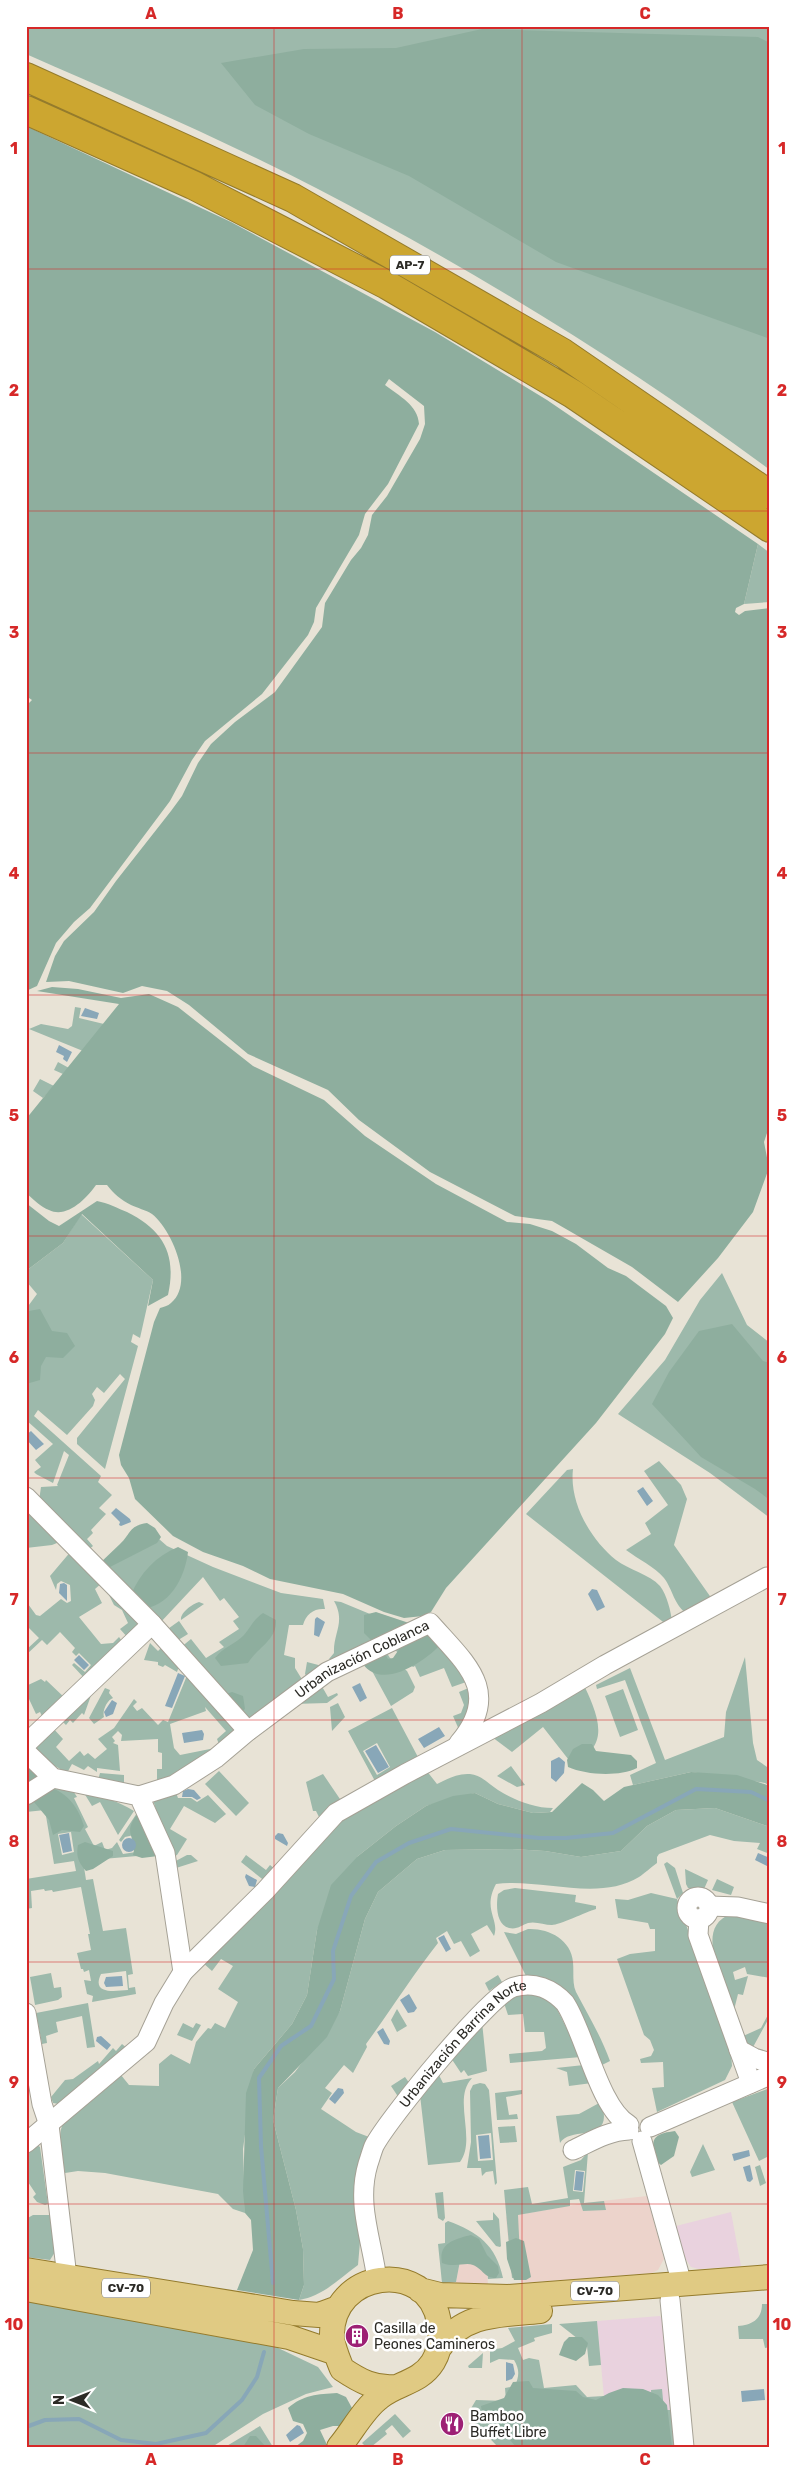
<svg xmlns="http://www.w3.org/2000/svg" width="796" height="2473" viewBox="0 0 796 2473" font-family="Rubik,sans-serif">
	<rect width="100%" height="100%" fill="#e8e3d6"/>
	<path fill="#e9d2de" d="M731 2212 741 2266 699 2269 691 2267 685 2258 676 2226Z
		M660 2316 664 2322 676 2438 608 2441 597 2321Z"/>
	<path fill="#ecd3cb" d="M647 2196 664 2259 658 2270 652 2273 522 2283 521 2277 512 2278 506 2217 584 2203Z
		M460 2261 487 2267 488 2286 455 2288Z"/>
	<path fill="#9db9ab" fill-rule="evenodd" d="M26 26H770V470C628 364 475 271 318 189 223 140 124 97 26 54Z
		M758 544 770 553V602L744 604Z
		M75 1007 81 1008 79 1018 104 1024 83 1051 29 1029 41 1024 68 1029 72 1026Z
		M58 1062 69 1068 63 1074 54 1070Z
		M40 1079 54 1086 43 1098 33 1091Z
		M81 1214 153 1280 140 1338 133 1334 131 1342 138 1346 105 1469 77 1444V1438L125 1379 120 1374 104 1393 97 1387 92 1394 95 1400 93 1406 67 1435 38 1410 34 1416 101 1476 98 1482 112 1495 99 1508 106 1514 91 1530 93 1533 87 1539 93 1546 88 1550 39 1501 41 1487 58 1486 57 1485 69 1455 64 1451 53 1483 36 1474 34 1472 41 1467 35 1460 53 1444 26 1420V1309L37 1294 26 1281V1271L63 1243Z
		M722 1273 747 1325 770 1343V1518L710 1473 618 1414 665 1360 700 1300Z
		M659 1461 681 1485 687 1499 674 1545 712 1599 687 1614C674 1605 673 1590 664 1578 655 1567 638 1559 626 1550L651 1534 645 1523 668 1505 644 1471Z
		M573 1469C569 1503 591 1540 616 1560 629 1570 649 1574 660 1586 667 1595 671 1612 672 1622L667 1625 526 1514 567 1470Z
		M26 1504 62 1541 52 1545 26 1548Z
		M143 1525 167 1546 213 1567 281 1593 323 1599 325 1609C314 1608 306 1614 303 1625H289L284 1655 295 1658V1668L303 1681 252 1722 180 1648 191 1639 206 1658 224 1647 219 1642 239 1629 233 1621 239 1617 224 1598 220 1601 203 1577 159 1624 103 1565Z
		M72 1550 103 1582 95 1589 102 1603 79 1617 101 1644 113 1643 119 1637 124 1644 86 1680 72 1665 74 1663 85 1672 91 1665 79 1653 76 1656 72 1652 75 1648 60 1632 47 1645 42 1640 26 1655V1650L39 1638 26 1625V1605L28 1604 36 1615 40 1616 61 1599 67 1603 71 1601 70 1585 61 1581 57 1584 56 1590 50 1576Z
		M113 1591 142 1623 129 1639 120 1629 128 1623 122 1610 114 1605 109 1595Z
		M334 1601 341 1602 399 1626 337 1661 329 1659 334 1653C333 1633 346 1622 334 1601Z
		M199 1602 204 1604 181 1620C180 1613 192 1604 199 1602Z
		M179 1621 188 1634 175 1642 165 1631Z
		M433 1637 469 1681 452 1687 444 1668 420 1677 415 1666 413 1667 394 1649Z
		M150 1643 158 1651 164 1645 180 1663 177 1672 165 1665 163 1667 158 1665V1662L144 1660Z
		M385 1650 390 1658 407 1671 415 1687 413 1692 391 1706 365 1658Z
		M745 1657 753 1743 757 1760 770 1769V1786L765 1783 691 1772 633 1785 630 1775 656 1763 625 1680 597 1689 596 1685 630 1668 665 1760 724 1737 726 1712Z
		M307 1662 326 1667 309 1679 305 1674Z
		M188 1673 235 1727 236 1734C222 1752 178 1778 157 1784V1769H162V1753L158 1752V1739L121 1741 122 1735 118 1731 112 1737 115 1741 113 1743 118 1745 120 1771 97 1768V1772L88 1766 84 1770 72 1764 67 1773 36 1755C30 1743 44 1734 52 1727L63 1739 56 1747 69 1761 80 1751 84 1756 88 1753 95 1759 107 1749 98 1739 114 1728 134 1699 137 1702 133 1706 137 1711 142 1708 158 1725 163 1720 168 1722ZM205 1707 226 1731 217 1739 220 1747 180 1755 174 1748 170 1724 206 1711Z
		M41 1679 45 1682 46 1680 66 1699 44 1720 40 1712 36 1714 29 1699H26V1686Z
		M320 1683 328 1697 337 1693 338 1695 327 1703 293 1704Z
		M583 1683C591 1701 608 1732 591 1750 586 1755 578 1759 572 1764L543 1727 512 1752 492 1737Z
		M94 1687 84 1715 82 1713 73 1723 70 1720 66 1725 60 1719Z
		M471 1687 474 1697 460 1732 453 1716 461 1713 464 1705 459 1692Z
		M105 1688 110 1690 109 1693 113 1698C107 1700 102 1711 104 1717L94 1724 89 1718Z
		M623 1689 638 1730 620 1737 605 1696Z
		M338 1703 345 1717 332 1731 330 1707Z
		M392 1708 419 1759 376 1783 348 1731ZM377 1743 390 1767 377 1775 363 1751Z
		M511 1766 525 1785 517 1787 497 1776Z
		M426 1770 437 1784C447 1779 458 1773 470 1774 481 1775 489 1784 498 1790 514 1800 534 1808 553 1808L550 1812 533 1813 498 1804 475 1793 426 1806 396 1826 358 1856 317 1930 307 1995 292 2024 254 2069 243 2149 245 2213 233 2209 218 2194 105 2173 78 2171 65 2173C63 2159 57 2140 62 2126 68 2107 101 2084 117 2070L129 2085 159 2086V2064L171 2054 190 2064 196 2042 208 2028 211 2029 215 2023 225 2028 238 2002 218 1989 233 1966 221 1959 212 1971 202 1962 233 1936 267 1901 332 1826Z
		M219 1771 249 1803 236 1816 205 1784Z
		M100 1773 124 1775V1788L97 1784Z
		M323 1774 342 1802 320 1819 316 1811H313L306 1782Z
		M52 1788 72 1789 77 1797 74 1798 88 1827 85 1829 94 1846 102 1842 105 1850 112 1848 117 1842 123 1854 136 1852 134 1835 125 1837 121 1842 119 1840 137 1813 160 1854 103 1859 84 1867 86 1880 93 1879 103 1931 126 1928 133 1974 128 1975 129 1988 135 1987 136 1994 92 2002 93 1996 87 1994 84 1980 91 1981 89 1970 84 1972 83 1969H81L77 1953 91 1950 88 1934H90L81 1887 53 1892 52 1890 45 1891 44 1889 31 1891 32 1908 26 1909V1879L76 1871 74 1861 54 1864 45 1810 26 1812V1802ZM71 1832 74 1852 62 1855 58 1834ZM126 1971 128 1990C115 1991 91 1995 101 1974Z
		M175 1790 178 1798H191L197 1802 208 1795 226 1814 215 1823 184 1806 170 1829 187 1839 177 1855 171 1858 153 1800Z
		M84 1793C102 1796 118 1801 134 1811L118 1835 100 1802 92 1806Z
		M715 1808 770 1827V1854L757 1849 760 1843 734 1841 710 1835 659 1854 657 1857V1863C651 1867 644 1874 639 1877 599 1902 540 1878 496 1884 482 1910 500 1919 494 1936L487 1925 471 1934 480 1951 470 1957 461 1941 454 1944 447 1931 436 1938 438 1943C412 1976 391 2010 366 2044L367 2047 353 2073 344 2065 325 2088 332 2093 321 2109 356 2132 369 2137 358 2265C339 2279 323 2296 299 2300L304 2285 303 2249 296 2210 273 2120 278 2088 295 2072 340 2011 365 1919 378 1892 417 1859 445 1850 512 1849 545 1851 581 1857 621 1851 647 1826 676 1810Z
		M187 1855H191L198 1861 173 1869 172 1863Z
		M246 1855 266 1870 270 1865 276 1870 266 1882 241 1862Z
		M667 1862 675 1868 683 1893 677 1899 731 2052 732 2066 725 2080 657 2112 652 2088 664 2087 663 2062 641 2063 640 2059 651 2056 654 2050 650 2040 644 2035 617 1959 630 1954 655 1951V1929H650L648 1923 618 1918 615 1899 628 1900 651 1893 677 1899 664 1864Z
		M685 1869 708 1880 704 1889 688 1888 686 1884Z
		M717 1879 734 1887 731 1895 712 1890Z
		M515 1888 576 1895 575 1902 596 1906V1909C586 1912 559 1925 552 1925 544 1925 536 1921 528 1923 522 1925 517 1930 509 1928 496 1925 496 1905 498 1894L504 1890Z
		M731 1914 770 1921V1978L747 1974 745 1967 733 1972 735 1980 748 1976 743 1995 738 1994 734 2010C725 1983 692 1928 731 1914Z
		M528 1929C548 1928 571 1939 573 1962 574 1972 572 1983 576 1992 588 2015 601 2036 610 2061L602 2065 576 2007 526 1976 504 1932 516 1934Z
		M51 1973 54 1988 61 1987 62 1997 58 2000 35 2005 30 1977Z
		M498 1975 502 1982 489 1991 485 1983Z
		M520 1993 541 1995 555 2005 581 2057 510 2063 509 2054 542 2051 546 2048 544 2032H525L523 2014 508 2015 503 2000Z
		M88 2003 95 2047 87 2048 82 2016 56 2022 58 2032 46 2036 47 2043 42 2044 36 2013Z
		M397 2009 407 2026 397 2032 391 2020Z
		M770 2011V2016L752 2049 741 2037 761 2028Z
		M482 2022 487 2071 468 2076 464 2070 461 2073 451 2058Z
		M183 2023 193 2028 196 2023 201 2025 192 2041 177 2035Z
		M122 2044 128 2049 59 2104 53 2103 51 2097 65 2080 73 2079 98 2061 99 2064 113 2048 116 2051Z
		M584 2065 592 2083 569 2086 567 2072 556 2068Z
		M438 2073 443 2083 472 2078C452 2099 477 2139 460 2162L428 2165 420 2095Z
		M405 2077 410 2084 399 2098 391 2086Z
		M480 2083 485 2084 489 2090 497 2183 495 2185 493 2171 486 2172 482 2176 481 2168H467L471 2142 470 2091 473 2085ZM491 2133 493 2160 478 2161 476 2135Z
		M770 2088V2158L769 2156 759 2161 732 2102Z
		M522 2090V2094L506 2097 509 2115 517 2114 518 2119 497 2120 495 2093Z
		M601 2102C616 2145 570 2125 560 2143L556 2116 579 2114Z
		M515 2126 517 2142 500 2143 498 2127Z
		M703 2144 715 2170 692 2177 690 2172Z
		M37 2145 40 2147 48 2204 45 2205 37 2202 33 2197 36 2194 26 2179V2152Z
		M588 2152 584 2203 604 2201 606 2210 583 2211 579 2199 570 2200V2206L518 2215 521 2277 512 2278 504 2190 528 2187 532 2204 568 2198 563 2167 581 2160ZM575 2170 585 2171 583 2192 573 2191Z
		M760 2165 766 2183 760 2186 755 2167Z
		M443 2192 445 2218 443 2221 438 2218 435 2193Z
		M493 2212 499 2219 501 2246 500 2247 496 2246 476 2221 493 2220Z
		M33 2215H50L55 2252 50 2260 26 2257V2219Z
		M448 2221C478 2232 496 2245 503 2278L488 2279 487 2267 460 2261 456 2282 442 2283 438 2244 445 2243V2223Z
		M26 2301 159 2323 186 2331 276 2347 318 2367 333 2387 306 2394 263 2414 212 2447H26Z
		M762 2304H770V2347L765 2348 763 2339H739L738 2326C751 2325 762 2320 762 2304Z
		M597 2321 601 2365 589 2366 587 2346 559 2324Z
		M552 2324V2333L534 2338 535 2341 518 2348 523 2360 529 2358 539 2360 544 2388 576 2385 587 2397 604 2396 652 2407 651 2390 662 2389 664 2410H673L677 2447H498L471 2419 475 2415 470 2410 476 2400 506 2401 505 2388 515 2386C519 2376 520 2370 514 2360L499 2359 490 2363V2350L502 2348 515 2341 508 2328Z
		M483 2353 482 2368H469L468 2366Z
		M395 2414 411 2431 403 2438 392 2425 385 2431 387 2434 371 2447H366L362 2443Z
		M260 2426 273 2447H225Z"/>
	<path fill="#8eae9e" d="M482 29 758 37 770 43V339L556 262 409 176 309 134 255 105 221 63 304 49 396 48Z
		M26 126 231 222 435 332 547 400 758 544 744 604 736 608 735 612 739 615 745 611 770 608V1124L764 1142 769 1168 753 1212 718 1258 678 1302 632 1267 552 1221 515 1216 430 1172 359 1120 328 1090 248 1054 189 1005 167 991 142 986 123 993 69 981 46 982 55 956 64 941 94 912 116 881 171 811 182 796 198 763 211 744 235 722 275 692 322 627 325 603 351 560 361 548 368 535 372 515 387 496 420 439 425 424 424 406 389 379 385 385C399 396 418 405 419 424L388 484 365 514 359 535 316 608 314 622 308 635 262 694 205 741 192 760 170 801 90 908 74 922 56 943 37 986 26 991V706L32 700 26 696Z
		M52 987 78 989 121 998 149 994 178 1007 253 1066 324 1100 365 1136 436 1184 507 1222 530 1224 552 1231 576 1244 608 1268 626 1276 666 1306 673 1318 665 1334 596 1423 446 1588 431 1612 423 1616 404 1618 384 1612 343 1594 270 1579 243 1566 203 1552 173 1536 135 1499 129 1478 121 1465 119 1455 154 1322 160 1308C163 1307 168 1306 171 1303 195 1283 172 1230 152 1214 146 1210 137 1208 131 1205 121 1200 114 1194 107 1185H96C87 1198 67 1219 49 1210 41 1207 33 1199 26 1193V1119L119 1004 37 991Z
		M97 1201C108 1203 117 1208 127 1212 163 1230 177 1254 168 1295L148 1306 153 1280 82 1214 63 1243 26 1271V1203L49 1221 59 1226Z
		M40 1309 52 1331 67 1333 75 1346 63 1358 46 1357 41 1366 40 1380 26 1384V1314L29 1311Z
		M732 1324 763 1361 770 1363V1500L755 1489 701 1457 652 1404 669 1372 699 1331Z
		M147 1523 155 1528 161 1537 157 1543 110 1567H100L99 1564C106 1557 113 1551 120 1544 131 1534 128 1526 147 1523Z
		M178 1547 188 1552C185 1578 169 1608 140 1609L131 1595C140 1573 156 1556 178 1547Z
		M376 1612 409 1623 372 1641 364 1633V1615Z
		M263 1613 276 1620C277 1640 258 1647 248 1663L221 1666 215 1658C223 1647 236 1644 244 1635 251 1627 253 1620 263 1613Z
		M423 1630 442 1643C426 1661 382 1691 363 1664L384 1652 388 1659 393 1658 402 1645Z
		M232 1692 243 1696 245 1709 237 1716 220 1696Z
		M582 1744H592L596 1751 631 1755 637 1761V1768C619 1777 586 1775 568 1767L567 1760 573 1749Z
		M26 1762 39 1771 34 1781 26 1786Z
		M691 1772 737 1775 770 1786V1827L715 1808 676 1810 647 1826 621 1851 581 1857 545 1851 512 1849 445 1850 417 1859 378 1892 365 1919 340 2011 327 2037 278 2088 273 2120 296 2210 303 2249 304 2285 299 2300 237 2290 253 2250 251 2220 245 2213 243 2191 246 2093 254 2069 292 2024 307 1995 317 1930 331 1885 358 1856 396 1826 426 1806 453 1796 475 1793 498 1804 533 1813 552 1812 582 1783 593 1790 604 1801 624 1787Z
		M49 1787C68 1793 78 1807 84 1826L80 1832 62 1830 53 1835 49 1820 34 1802V1795Z
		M141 1815 158 1856 142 1858 133 1855C138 1837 122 1835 136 1816Z
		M85 1842 113 1851V1856L93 1869 86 1871C78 1862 76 1856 78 1845Z
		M675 2131 679 2137 674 2156 661 2165 655 2160C651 2139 652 2134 675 2131Z
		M471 2235 479 2239 487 2255 498 2266 499 2273 496 2278C484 2278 483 2269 473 2265 465 2262 455 2268 442 2263 438 2243 455 2239 471 2235Z
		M516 2238 524 2241 531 2277 526 2280H514L507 2259 506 2242Z
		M569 2337H582L588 2343 585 2354 576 2361 559 2355 564 2342Z
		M529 2381 533 2388 576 2391 583 2397 596 2400 609 2393 623 2388 643 2389 658 2395 667 2405 672 2447H516L498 2426 482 2412 481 2406 504 2398 513 2382Z
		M337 2393 346 2397 352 2408 347 2426H333L320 2430 328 2447H295L303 2441 307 2433 303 2424 293 2421 288 2408C303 2395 318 2394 337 2393Z
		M250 2436H256L266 2447H243Z"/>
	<path fill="#88a7b8" d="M85 1008 99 1013 97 1019 81 1016Z
		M59 1045 72 1052 67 1062 63 1059 64 1056 56 1052Z
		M31 1431 44 1444 36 1450 26 1439V1435Z
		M643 1487 653 1501 647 1506 637 1491Z
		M116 1508 130 1519 131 1522 121 1526 119 1525 120 1522 111 1513Z
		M64 1583 67 1585V1601L59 1593 60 1584Z
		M592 1589 597 1590 605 1607 597 1611 588 1594Z
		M317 1617 325 1622 319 1637 314 1635 315 1619Z
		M79 1655 89 1665 84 1670 74 1660Z
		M178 1673 185 1676 172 1708 165 1706Z
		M360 1683 367 1698 360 1702 352 1687Z
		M112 1700 117 1703 113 1714 106 1717 104 1712Z
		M439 1727 445 1736 424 1748 418 1739Z
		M202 1730 204 1734 203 1740 184 1743 182 1733Z
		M376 1745 389 1767 378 1773 365 1751Z
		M559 1757 565 1762 564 1773 556 1782 551 1778V1761Z
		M188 1789 194 1790 201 1798 197 1800 192 1797H182L183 1791Z
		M69 1833 72 1851 63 1853 59 1835Z
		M278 1833 283 1834 288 1843 287 1846 275 1839V1836Z
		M122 1845a7 7 0 1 1 14 0a7 7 0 1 1-14 0Z
		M758 1853 770 1858 769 1867 755 1860Z
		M246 1874 257 1880 255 1887 249 1886 245 1877Z
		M444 1935 451 1949 446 1952 438 1938Z
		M122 1976 123 1986 106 1987 104 1983 106 1977Z
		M409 1994 417 2008 414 2012 408 2013 400 2000Z
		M383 2028 390 2041 389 2045 384 2044 377 2032Z
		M101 2036 111 2045 107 2050 96 2041 97 2037Z
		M338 2088 343 2089 344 2093 335 2104 329 2099Z
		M489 2135 491 2158 480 2159 478 2136Z
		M749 2150 750 2156 734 2161 732 2154Z
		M750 2165 753 2179 750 2182 747 2181 743 2167Z
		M576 2171 584 2172 582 2191 574 2190Z
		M506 2362 513 2364 515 2374 512 2379 506 2381Z
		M764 2389 765 2400 742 2402 741 2391Z
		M297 2425 300 2426 304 2433 290 2442 286 2435Z"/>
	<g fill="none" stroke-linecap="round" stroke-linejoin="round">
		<path stroke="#88a7b8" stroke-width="4" d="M273 2283 261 2146 259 2078 281 2046 311 2026 334 1979 333 1951 351 1896 376 1862 409 1843 451 1829 539 1838H566L613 1833 696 1789 751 1792 770 1801
			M26 2427 45 2420 79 2419 121 2440 156 2444 206 2433 242 2400 257 2377 264 2352"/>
		<g stroke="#a5a195" stroke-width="21">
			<g id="minor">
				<path d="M26 1497 152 1624"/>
				<path d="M26 1744 152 1624 248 1731"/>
				<path d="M26 1752 53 1778 139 1796 165 1853 183 1972"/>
				<path d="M26 1795 53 1778"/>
				<path id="s1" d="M139 1796 174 1785 216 1758 248 1731 327 1672 430 1623C465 1663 503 1691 459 1743"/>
				<circle cx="698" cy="1908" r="11"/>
				<path d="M709 1906 738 1907 770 1914"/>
				<path d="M699 1919 698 1935 751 2083"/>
				<path d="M26 2013 42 2104 49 2125 67 2277"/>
				<path d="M739 2050 754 2058 770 2063"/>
				<path d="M650 2127 770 2075"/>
				<path d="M642 2141 682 2284"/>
				<path d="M26 2143 146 2042 164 2003 183 1972 265 1891 336 1813 405 1774 541 1703 605 1665 767 1577"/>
				<path d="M573 2150C592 2141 608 2131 629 2130"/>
				<path id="s2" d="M377 2280C372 2240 356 2204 368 2164 370 2158 372 2151 374 2146 388 2119 490 1994 514 1987 534 1981 552 1989 565 2003 585 2033 599 2108 629 2125"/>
				<path d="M670 2300 684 2447"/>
			</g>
		</g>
		<g stroke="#947b2c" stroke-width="26">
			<path id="major" d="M26 2270 293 2313 319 2315 338 2308
				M26 2289 289 2337 336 2353
				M420 2290 440 2295 508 2297 770 2277
				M439 2348C464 2312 501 2315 540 2311
				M339 2447C352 2432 364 2408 380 2397 397 2383 420 2383 433 2362 440 2350 442 2336 439 2322 428 2257 330 2270 332 2337 333 2348 338 2359 342 2369 360 2381 374 2389 396 2387"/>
		</g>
		<g stroke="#947b2c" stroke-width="30">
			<path id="highway" d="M26 77 293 198 563 353 770 495
				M26 110 193 185 387 285 573 394 770 528"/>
		</g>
		<use href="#minor" stroke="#fff" stroke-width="19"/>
		<use href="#major" stroke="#e0ca83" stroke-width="24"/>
		<use href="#highway" stroke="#cca630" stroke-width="28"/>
	</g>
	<path fill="none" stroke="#d62828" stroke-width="1" stroke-opacity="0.55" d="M274 26V2447M522 26V2447M26 269H770M26 511H770M26 753H770M26 995H770M26 1236H770M26 1478H770M26 1720H770M26 1962H770M26 2204H770"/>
	<defs>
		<g id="building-disc" transform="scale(1.25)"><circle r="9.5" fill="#9d2075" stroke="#fff"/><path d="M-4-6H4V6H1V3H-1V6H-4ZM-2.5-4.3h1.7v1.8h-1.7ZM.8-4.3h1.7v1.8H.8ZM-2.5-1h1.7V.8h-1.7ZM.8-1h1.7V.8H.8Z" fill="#fff"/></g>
		<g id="restaurant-disc" transform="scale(1.25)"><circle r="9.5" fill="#9d2075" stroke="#fff"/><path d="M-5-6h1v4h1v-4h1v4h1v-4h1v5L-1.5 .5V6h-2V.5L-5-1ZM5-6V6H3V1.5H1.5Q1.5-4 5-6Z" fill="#fff"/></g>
	</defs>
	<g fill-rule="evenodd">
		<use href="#building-disc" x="357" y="2336"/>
		<use href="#restaurant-disc" x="452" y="2424"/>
	</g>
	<g text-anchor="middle" stroke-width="5" stroke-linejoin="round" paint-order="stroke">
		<g fill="#fff" stroke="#6b6b67" stroke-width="1">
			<rect x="390" y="255.5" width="40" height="19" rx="4"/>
			<rect x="102" y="2278.5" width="48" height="19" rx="4"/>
			<rect x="571" y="2281.5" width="48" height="19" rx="4"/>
		</g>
		<g font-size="12" font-weight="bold" fill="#2c2b26">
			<text x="410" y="269">AP-7</text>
			<text x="126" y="2292">CV-70</text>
			<text x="595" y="2295">CV-70</text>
		</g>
		<g font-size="14" fill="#2c2b26" stroke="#fff">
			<text dy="5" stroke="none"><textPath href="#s1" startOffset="264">Urbanización Coblanca</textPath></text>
			<text dy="5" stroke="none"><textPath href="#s2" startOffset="274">Urbanización Barrina Norte</textPath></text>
		</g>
		<g font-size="14" fill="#2c2b26" stroke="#fff" text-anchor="start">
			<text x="374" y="2333">Casilla de<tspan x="374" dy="16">Peones Camineros</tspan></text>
			<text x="470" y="2421">Bamboo<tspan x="470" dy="16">Buffet Libre</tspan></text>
		</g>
	</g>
	<rect width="796" height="2473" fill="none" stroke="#ffffff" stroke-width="55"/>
	<g transform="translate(72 2400) rotate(270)" stroke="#ffffff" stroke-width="4" paint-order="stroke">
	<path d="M0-4L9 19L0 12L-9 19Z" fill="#2c2b26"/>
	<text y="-8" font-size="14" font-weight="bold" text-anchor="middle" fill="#2c2b26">N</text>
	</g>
	<rect x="28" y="28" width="740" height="2418" fill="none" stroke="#d62828" stroke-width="2"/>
	<g font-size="16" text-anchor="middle" font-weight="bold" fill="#d62828">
		<text x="151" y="19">A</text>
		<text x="398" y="19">B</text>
		<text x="645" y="19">C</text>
		<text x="14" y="154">1</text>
		<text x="782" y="154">1</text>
		<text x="14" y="396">2</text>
		<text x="782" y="396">2</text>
		<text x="14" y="638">3</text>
		<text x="782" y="638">3</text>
		<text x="14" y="879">4</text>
		<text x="782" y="879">4</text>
		<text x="14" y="1121">5</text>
		<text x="782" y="1121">5</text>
		<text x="14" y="1363">6</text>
		<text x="782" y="1363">6</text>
		<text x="14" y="1605">7</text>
		<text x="782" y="1605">7</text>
		<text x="14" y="1847">8</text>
		<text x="782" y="1847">8</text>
		<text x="14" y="2088">9</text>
		<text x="782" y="2088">9</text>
		<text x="14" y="2330">10</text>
		<text x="782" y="2330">10</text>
		<text x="151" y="2465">A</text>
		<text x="398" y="2465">B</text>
		<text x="645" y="2465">C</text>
	</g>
</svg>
